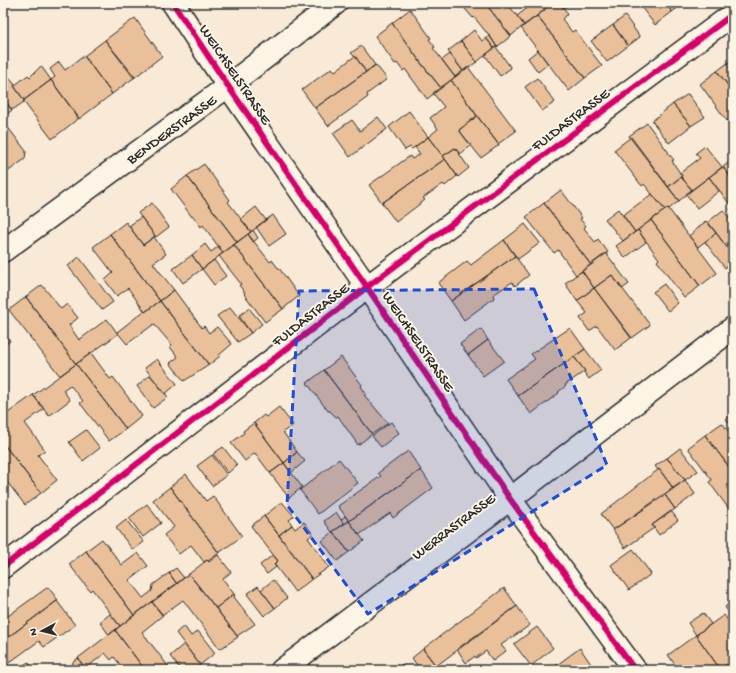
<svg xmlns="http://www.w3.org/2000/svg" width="736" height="673" viewBox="0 0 736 673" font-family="'Gochi Hand',sans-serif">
	<rect width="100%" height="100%" fill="#f8ead6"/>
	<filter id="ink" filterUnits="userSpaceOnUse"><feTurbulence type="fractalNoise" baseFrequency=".025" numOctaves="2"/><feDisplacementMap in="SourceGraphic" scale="8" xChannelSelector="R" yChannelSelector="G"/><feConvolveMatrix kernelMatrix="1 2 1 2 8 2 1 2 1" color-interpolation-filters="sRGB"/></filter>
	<g filter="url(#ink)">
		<path fill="#e9c099" stroke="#2b2b2b" d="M460 3H485L511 36 497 47 487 32H486L474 17 473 18Z
			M485 3H507L524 25 511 36Z
			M534 3H540L545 10 524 25 517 16Z
			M552 3H560L568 14 562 19 572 32 575 30 602 66 585 78 537 16Z
			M560 3H570L563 8Z
			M638 3H666L672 12 655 25Z
			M666 3H684L672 12Z
			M410 9 431 38 429 39 435 47 433 48 455 77 441 88 421 63 392 23Z
			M537 16 585 78 569 91 521 28Z
			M625 16 640 37 628 46 613 25Z
			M135 18 162 56 134 78 105 40Z
			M392 23 421 63 441 88 427 99 405 69 403 71 397 63 395 64 375 36Z
			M613 25 628 46 607 62 591 41Z
			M474 30 482 41 486 38 494 48 477 62 461 41Z
			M490 36 497 47H496L494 48 486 38Z
			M105 40 135 77 112 94 84 56Z
			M461 41 477 62 463 71 448 51Z
			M361 46 375 65 366 72 355 56V57L351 53Z
			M496 47 511 68 500 76 485 55Z
			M538 50 548 64 538 72 528 58Z
			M450 54 463 71 455 77 442 60Z
			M84 56 112 94 79 119 51 80 55 77 50 69 59 62 65 70Z
			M355 56 366 72 315 108 302 90 332 68 335 71Z
			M733 59V92L717 71Z
			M376 65 387 79 367 94 368 97 328 126 315 108Z
			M41 66 51 80 24 100 14 86 28 75 30 77Z
			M468 67 516 131 498 144 451 80Z
			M717 71 733 92V120L731 118 727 121 700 84Z
			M5 72 15 85 14 86 24 100V102L12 110 3 98V73Z
			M537 78 555 102 542 111 525 87Z
			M51 80 79 118 52 139 23 101Z
			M451 80 477 116 459 130 471 146 460 154 455 148 443 156 428 137 438 129 430 118 444 107 433 93Z
			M688 94 705 117 691 126 673 104Z
			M3 98 12 110 3 118Z
			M673 104 691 126 669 143 652 121Z
			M409 111 428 137 412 149 410 147 405 150 389 127Z
			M477 116 499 145 481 158 459 130Z
			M378 117 387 129 350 157 333 133 352 120 360 131Z
			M3 121 26 151 25 159 3 175Z
			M647 123 669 153H668L674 160 672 161 682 176 668 187 629 136Z
			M428 137 445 159 382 203 369 185 410 156 412 159 420 154 415 147Z
			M631 137 679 201 669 209 668 208 665 210 644 184 642 186 614 150Z
			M705 146 722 167 692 190 681 177 682 176 680 173 700 158 696 153Z
			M455 148 469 168 458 177 443 156Z
			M445 159 457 176 445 186 443 184 423 198 425 200 396 222 382 203Z
			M733 159V177L731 178 723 167Z
			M204 164 230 200 228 202 251 232 237 242 187 176Z
			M723 167 733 180V213L730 209 732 207 709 177Z
			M187 176 237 242 223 253 203 225 201 227 193 216 192 217 171 189Z
			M681 177 692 190 679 201 668 187Z
			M709 177 719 191 697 208 686 194Z
			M561 190 582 218 580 219 586 226 584 228 595 242 598 239 608 252 591 265 544 203Z
			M652 194 665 210 635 232 623 215Z
			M152 203 169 227 156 237 138 213Z
			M544 203 591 265 576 275 558 250 554 253 526 217Z
			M256 207 266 220 251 232 241 219Z
			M668 208 717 273 700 286 651 220Z
			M618 209 635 232 623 241 605 219Z
			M723 210 733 223V247L729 250 708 222Z
			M273 215 286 234 269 246 256 227Z
			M141 217 155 236 143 245 129 226Z
			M651 220 700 286 684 298 657 261 659 259 638 230Z
			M706 221 716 233 698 247 689 236Z
			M126 222 143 245 154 237 166 254 153 263 174 290 160 301 110 234Z
			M525 224 540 243 518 259 504 240Z
			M253 230 258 238 253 242 248 234Z
			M638 230 646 242 625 258 616 246Z
			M716 233 733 255V262L725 268 705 242Z
			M110 234 160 301 145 312 128 288 117 296 105 280 113 273 93 247Z
			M248 234 270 262 272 260 278 268H279L299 296 283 309 234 245Z
			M504 240 515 256 451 301 438 283 467 261 471 265Z
			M205 244 211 252 219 246 223 253 202 269 192 255Z
			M234 245 283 309 265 322 244 294 245 293 239 285 241 284 219 256Z
			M606 253 629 284 622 289 612 275 594 288 582 271Z
			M192 255 202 269 183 283 173 269Z
			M515 256 529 275 515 286 512 282 493 295 494 298 464 320 451 301Z
			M79 257 113 302 102 310 68 266Z
			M214 260 226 276 214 285 202 269Z
			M582 271 594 288 577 301 565 283Z
			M612 275 650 325 632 338 594 288Z
			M664 284 678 303 668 311 653 292Z
			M42 285 61 309 67 304 78 318 69 325 79 340 107 319 118 334 76 364 26 297Z
			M594 288 631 338 615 350 597 326 589 331 580 318 587 313 577 301Z
			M174 290 202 328 204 326 209 333 217 327 232 344 219 355 220 356 209 365 160 301Z
			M26 297 76 364 60 376 9 310Z
			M160 301 209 365 184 381 170 363 178 357 170 347 172 345 154 324 127 344 117 332 144 311 145 312Z
			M230 307 251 333 238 342 217 316Z
			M249 308 262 324 251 333 239 316Z
			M570 328 585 349 518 396 506 379 535 359 531 354Z
			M481 329 488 340 468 355 460 344Z
			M3 331 10 341 3 346Z
			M488 340 504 361 483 376 468 355Z
			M585 349 601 370 589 379 584 372 585 371 574 357Z
			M91 353 110 379 113 377 142 416 126 429 76 364Z
			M341 357 362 385 361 386 366 394 364 395 388 423 372 434 324 370Z
			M574 357 585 371 565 385 566 386 558 392 559 393 531 414 518 396Z
			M157 359 177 384 165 394 145 368Z
			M76 364 126 429 109 441 80 403 83 401 70 385 63 390 70 400 49 416 33 395Z
			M324 370 372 434 358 445 338 416 336 417 330 411H328L307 383Z
			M150 375 168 397 153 408 137 386Z
			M33 395 44 409 25 423 45 450 38 455 57 480 41 493 3 443V420L7 417 5 415Z
			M279 407 293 425 283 432 297 452 284 463 254 423 264 415 266 417Z
			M733 414V428L726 419Z
			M391 422 399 433 381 447 372 436Z
			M254 423 284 463 270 473 255 453 245 461 231 443 244 433 243 431Z
			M722 423 733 437V472L705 435Z
			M86 430 100 448 83 461 69 442Z
			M705 435 733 472 732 513 709 482 712 480 688 448Z
			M3 443 41 493 25 505 4 478 3 479Z
			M223 447 237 465 228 473 213 454Z
			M680 448 698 471 685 480 667 458Z
			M408 451 421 470 349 521 338 506 381 476 378 473Z
			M297 452 305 461 291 473 284 463Z
			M212 455 227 475 212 486 197 466Z
			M667 458 685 480 673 488 659 469 658 470 655 466Z
			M339 459 358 483 318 514 300 490Z
			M284 463 302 487 289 498 270 473Z
			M659 469 673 488 613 530 601 514Z
			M421 470 433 488 393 518 390 513 359 535 349 521Z
			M186 474 206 501 213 496 242 536 219 553 170 487Z
			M685 480 695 494 675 509 665 495Z
			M170 487 219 553 208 561 207 560 204 562 191 545 179 554 164 535 174 527 153 500Z
			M665 495 675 509 652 525 654 528 625 548 613 530Z
			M282 502 294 516 289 520 292 525 279 535 264 516Z
			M147 504 161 523 143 537 129 518Z
			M671 511 678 520 659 535 652 525Z
			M336 512 344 524 332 532 324 521Z
			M264 516 312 579 295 592 274 564 278 561 251 526Z
			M345 516 349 521 344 524 341 520Z
			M126 520 144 542 133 550 116 528Z
			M349 521 364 541 349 552 333 532H332Z
			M304 522 313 534 308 538 329 567 312 579 279 535 292 525 295 529Z
			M333 532 349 552 337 561 322 541Z
			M102 539 122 565 138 553 148 566 129 580 143 598 152 591 153 585 169 573 177 584 134 615 86 551Z
			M633 549 651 574 629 590 611 565Z
			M86 551 134 615 120 626 92 589 90 591 69 564Z
			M218 555 231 572 223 579 234 594 216 608 189 574 207 560 209 562Z
			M273 555 278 561 274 564 276 567 267 574 260 565Z
			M176 568 184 578 177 584 169 573Z
			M189 574 238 637 220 649 183 600 162 615 152 602Z
			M273 580 287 598 275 608 261 590Z
			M258 586 275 608 264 616 247 594Z
			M48 587 58 600 3 641 4 613 6 611 8 616Z
			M504 588 517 606 436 666 423 649Z
			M234 594 235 596 234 597 255 624 237 636 216 608Z
			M57 601 75 625 44 647 39 641 3 667V641Z
			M733 601V618L725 607Z
			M152 602 163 615 142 632 171 670H145L115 630Z
			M517 606 530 625 501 645 506 651 493 661 486 651 476 658 475 656 466 663 457 649Z
			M703 613 711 624 696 635 688 623Z
			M110 614 120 626 109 635 100 622Z
			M724 615 733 627V660L720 669 696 635Z
			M184 626 191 636 198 631 215 653 200 665 176 633Z
			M537 627 553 648 531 666 514 644Z
			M115 630 145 670H118L122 667 114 657 111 660 105 653 85 669 83 666 78 658Z
			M696 635 720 669 719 670H679L668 655Z
			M184 644 200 665 193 670H181L170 656Z
			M580 648 595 670H550Z
			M423 649 436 666 438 670H420L412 658Z
			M78 658 83 665 78 669 72 663Z
			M28 662 35 670H17Z
			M402 664 406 670H395L401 666Z"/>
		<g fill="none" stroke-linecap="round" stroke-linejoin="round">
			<g stroke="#2b2b2b" stroke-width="25">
				<path id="minor" d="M173 3 228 86 367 287 510 499 635 670
					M3 251 228 86 336 3
					M3 567 367 287 733 14
					M282 670 510 499 733 328"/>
			</g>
			<use href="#minor" stroke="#fcf5e5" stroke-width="22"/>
			<g stroke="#fcf5e5" stroke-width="8">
				<path id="cycleway" d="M173 3 228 86 367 287 510 499 635 670
					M3 567 367 287 733 14"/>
			</g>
			<use href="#cycleway" stroke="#d6006c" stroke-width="6"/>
		</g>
	</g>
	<path fill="#1d4ed8" fill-opacity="0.2" stroke="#1d4ed8" stroke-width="3" stroke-dasharray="8 5" stroke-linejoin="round" d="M534 289 607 465 368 614 287 505 299 291Z"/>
	<g text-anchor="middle" stroke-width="4" stroke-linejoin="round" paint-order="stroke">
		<g font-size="15" fill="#2b2b2b" stroke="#fcf5e5">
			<text transform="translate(236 74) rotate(56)" y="5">WEICHSELSTRASSE</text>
			<text transform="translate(570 119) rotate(-37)" y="5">FULDASTRASSE</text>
			<text transform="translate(171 129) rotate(-36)" y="5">BENDERSTRASSE</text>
			<text transform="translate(310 314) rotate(-38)" y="5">FULDASTRASSE</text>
			<text transform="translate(419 341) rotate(56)" y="5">WEICHSELSTRASSE</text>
			<text transform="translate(453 526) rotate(-37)" y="5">WERRASTRASSE</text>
		</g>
	</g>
	<rect width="736" height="673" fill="none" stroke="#fcf5e5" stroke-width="16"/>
	<rect x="8" y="8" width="720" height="657" fill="none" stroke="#2b2b2b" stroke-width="1.5" filter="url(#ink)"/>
	<g transform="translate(42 631) rotate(263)" stroke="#fcf5e5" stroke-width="3" paint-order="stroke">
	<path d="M0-3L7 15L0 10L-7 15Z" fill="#2b2b2b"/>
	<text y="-6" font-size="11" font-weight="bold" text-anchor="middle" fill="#2b2b2b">N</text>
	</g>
</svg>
